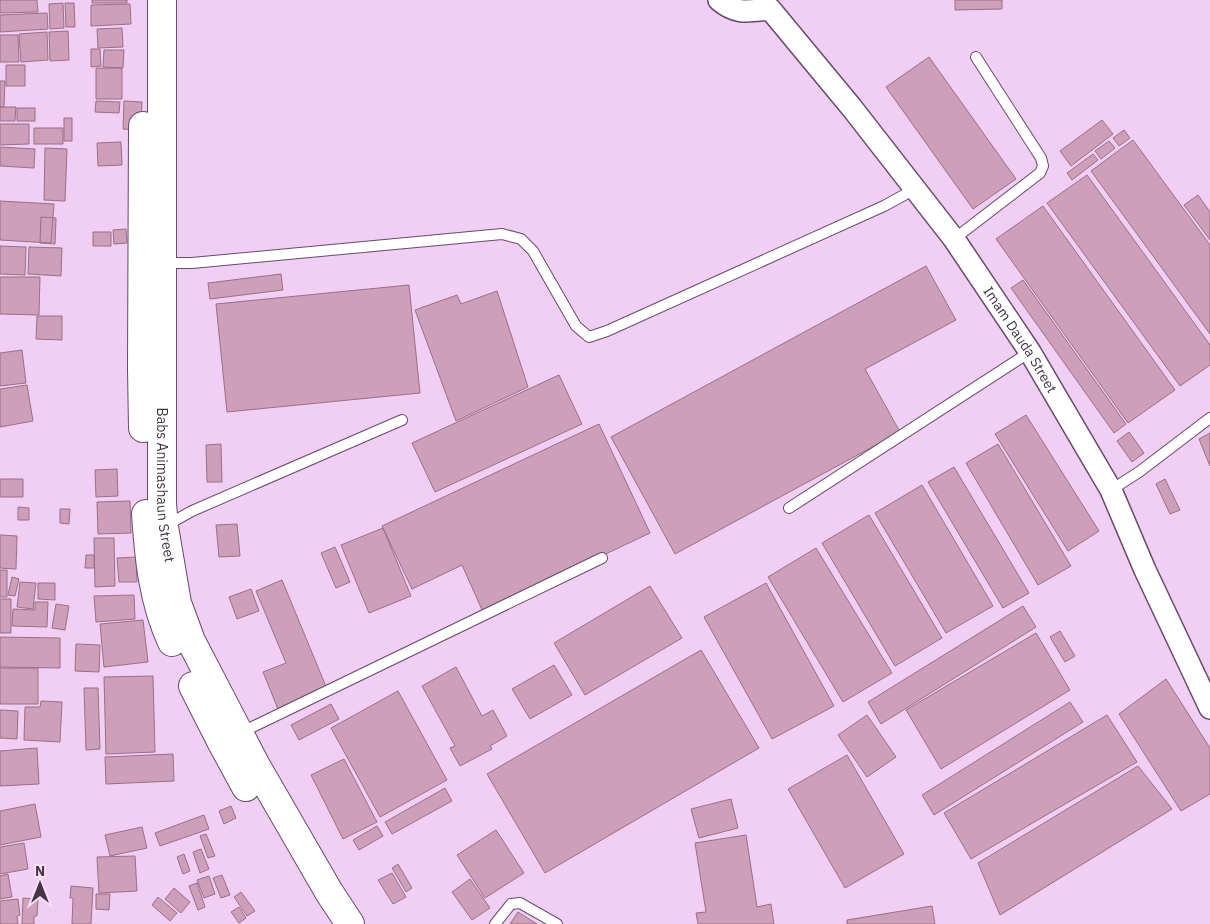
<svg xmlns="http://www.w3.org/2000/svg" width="1210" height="924" viewBox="0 0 1210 924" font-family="'IBM Plex Sans',sans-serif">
	<rect width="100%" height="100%" fill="#f1cef4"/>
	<path fill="#cd9fb8" stroke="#9a6f87" d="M0 0H37L38 12 0 13Z
		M92 0H127V3H92Z
		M955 0H1002V9L955 10Z
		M63 3 64 28 50 29 49 4Z
		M65 3H74L75 27H66Z
		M130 4 131 24 91 26V5Z
		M47 13 48 29 0 32V15Z
		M122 28 123 47 98 48 97 29Z
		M68 31 69 60 50 61 49 32Z
		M47 32 48 60 21 62 19 34Z
		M0 35H18L19 62H0Z
		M91 49H100L101 66 91 67Z
		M104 50H124L123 68 103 67Z
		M929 57 1016 179 973 209 886 87Z
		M6 65H25V86H6Z
		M96 68H122V99H96Z
		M0 81H5L4 107H0Z
		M96 101 120 102 119 113 95 112Z
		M124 101 142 102 141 130 123 129Z
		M0 107H16L15 121H0Z
		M17 108H35V121H17Z
		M64 118H72V141H64Z
		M1102 120 1113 134 1071 166 1060 151Z
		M0 124H29V144L0 145Z
		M34 128H63V144H34Z
		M1124 130 1130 138 1119 146 1113 138Z
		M1133 140 1210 245V334L1091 171Z
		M1109 141 1115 148 1101 159 1095 151Z
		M121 142 122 165 98 166 97 143Z
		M0 147 35 149 34 168 0 166Z
		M45 148 67 149 65 201 44 200Z
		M1093 154 1098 160 1072 180 1067 173Z
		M1087 175 1210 345V365L1180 386 1047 203Z
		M1198 195 1210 212V240L1184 205Z
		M0 201 54 204 51 243 0 240Z
		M1043 206 1175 390 1128 423 996 239Z
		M41 217 56 218 55 244 40 243Z
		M126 229 127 243 114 244 113 230Z
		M93 232H111V246H93Z
		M0 246 26 247 25 275 0 274Z
		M29 247 62 248 61 276 28 274Z
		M926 266 956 320 865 369 900 432 675 554 611 437Z
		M281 274 283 290 210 299 208 283Z
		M0 277H40L39 315 0 314Z
		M1023 280 1126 424 1114 433 1011 288Z
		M409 285 420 393 227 412 216 304Z
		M497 291 528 387 456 421 415 310 457 295 461 304Z
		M37 316H62V340L36 339Z
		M22 350 26 383 0 386V353Z
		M559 375 582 424 435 492 412 443Z
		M27 385 33 421 0 427V389Z
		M1026 415 1099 531 1068 551 995 434Z
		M599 424 650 533 483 612 462 565 412 589 382 526Z
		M1129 432 1144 453 1132 462 1117 441Z
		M1210 433V466L1199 439Z
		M221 444 222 482H207L206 445Z
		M998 444 1071 566 1038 585 966 463Z
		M954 467 1029 593 1003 608 928 482Z
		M117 469 118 496 96 497 95 470Z
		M0 479H23V497H0Z
		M1165 479 1180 510 1170 514 1156 484Z
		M922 485 993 606 946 633 875 513Z
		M130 501 131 533 98 534 97 502Z
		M18 507 29 508V520H18Z
		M60 509H70L69 524 60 523Z
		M869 515 942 638 895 666 822 543Z
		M237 524 240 556 219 557 216 525Z
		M383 528 411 596 369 613 341 545Z
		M0 535 17 536 16 569 0 568Z
		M94 538H114L115 586 95 587Z
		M335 547 350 582 336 588 321 553Z
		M816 548 892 673 843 702 768 577Z
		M86 555H94V568H85Z
		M136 557 137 582H119L117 558Z
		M0 570H7V597H0Z
		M12 577 19 579 15 596 8 595Z
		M282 580 327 689 278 709 263 672 286 663 256 591Z
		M20 582 36 583 33 609 17 607Z
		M38 583H55V600L38 599Z
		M766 583 834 706 772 739 704 617Z
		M650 586 682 638 585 695 554 643Z
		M251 589 259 611 237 619 229 597Z
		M134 595 135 619 96 622 94 596Z
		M0 599H11V633H0Z
		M35 602H48L47 627 12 626 13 609 35 610Z
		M56 604 69 606 65 630 52 628Z
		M1023 606 1036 627 881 724 868 702Z
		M143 620 148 662 104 667 100 624Z
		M1060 631 1075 656 1065 662 1050 637Z
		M1036 633 1070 690 941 769 906 710Z
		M0 637 60 638V668L0 667Z
		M76 644 100 645 99 672 75 671Z
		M701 650 759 748 545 873 487 774Z
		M554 665 572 695 530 719 512 689Z
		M456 667 482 716 493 710 507 736 490 746 492 749 460 766 450 748 455 746 422 686Z
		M0 668H38V704H0Z
		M153 676 155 752 106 754 104 677Z
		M1166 679 1210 748V794L1181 811 1119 714Z
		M84 688H98L100 749 86 750Z
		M398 691 447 780 380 817 331 728Z
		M41 701 62 702 60 742 24 740 25 707H40Z
		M1070 702 1083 722 934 815 922 795Z
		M331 704 339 719 299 740 291 725Z
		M0 710 18 711 17 739 0 738Z
		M867 715 896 757 867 777 838 735Z
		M1107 715 1137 762 971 859 944 813Z
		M37 748 39 784 0 786V751Z
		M173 754 174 781 106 784 105 757Z
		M847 755 904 854 845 888 788 789Z
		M344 759 377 822 343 839 311 775Z
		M1138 766 1172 809 1000 915 978 863Z
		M445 788 452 801 392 834 385 822Z
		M731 799 738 828 699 838 691 809Z
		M35 804 41 837 0 845V811Z
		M231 806 236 818 224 824 219 811Z
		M204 815 209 829 160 846 155 833Z
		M377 826 383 836 359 850 353 840Z
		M142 827 147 848 110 856 105 835Z
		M496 830 524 873 485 898 457 855Z
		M206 834 215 856 208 858 200 836Z
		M746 835 757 907 771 904 774 924H698L696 913 706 912 695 843Z
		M24 843 28 869 0 874V847Z
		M201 849 209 869 200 873 193 852Z
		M184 854 190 871 183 874 177 857Z
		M135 856 137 891 99 893 97 857Z
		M398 864 412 888 406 892 392 868Z
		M392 873 406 897 393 904 378 880Z
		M8 874 12 897 0 899V876Z
		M222 875 230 895 221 898 213 878Z
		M209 876 215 894 204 898 197 880Z
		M470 879 490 908 472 920 452 892Z
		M197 883 205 907 198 910 189 886Z
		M71 886 93 888 91 924H72L73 898H70Z
		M174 888 190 902 181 913 165 899Z
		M241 892 255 911 247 916 234 897Z
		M96 894H110L109 910 96 909Z
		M158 897 177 913 170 921 152 905Z
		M23 898 38 899 37 916H34V924H22Z
		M18 899 20 915 17 916 18 924H0V901Z
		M932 906 935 924H847V920Z
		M239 907 246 918 239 923 231 912Z
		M518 912 537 924H510Z"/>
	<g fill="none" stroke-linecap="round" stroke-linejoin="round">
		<g stroke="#684a6a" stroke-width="12">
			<path id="service" d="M954 239 1040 173 1043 166 1041 158 976 57
				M164 263H192L502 234 521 239 533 251 576 326 589 337 607 331 884 206 915 189
				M1111 490 1139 472 1210 418
				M789 508 1030 352
				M167 525 192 511 402 420
				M240 733 602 558
				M495 924 511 904 520 903 557 924"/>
		</g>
		<g stroke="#684a6a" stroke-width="24">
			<g id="minor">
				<path id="s1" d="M719 0C736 15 749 11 770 9L852 108 954 239 1030 352 1111 490 1145 570 1210 708"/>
			</g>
		</g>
		<g stroke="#684a6a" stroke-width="30">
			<g id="secondary">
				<path id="s2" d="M162 0V504L164 527 177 603 191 641 255 764 329 892 350 924"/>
				<path d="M143 126 142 369 143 428"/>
				<path d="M146 514C149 558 153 601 172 642"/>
				<path d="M193 686 221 741 246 787"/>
			</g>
		</g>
		<use href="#service" stroke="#fff" stroke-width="10"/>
		<use href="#minor" stroke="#fff" stroke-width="21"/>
		<use href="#secondary" stroke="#fff" stroke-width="28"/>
	</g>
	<g text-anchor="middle" stroke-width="4.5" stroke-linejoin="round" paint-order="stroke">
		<g font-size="14" fill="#433544" stroke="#fadefc">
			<text dy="5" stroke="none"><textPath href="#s1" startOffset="469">Imam Dauda Street</textPath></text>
			<text dy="5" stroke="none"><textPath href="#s2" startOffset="485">Babs Animashaun Street</textPath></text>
		</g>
	</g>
	<g transform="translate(40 884)" stroke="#fadefc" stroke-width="4" paint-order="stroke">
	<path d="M0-4L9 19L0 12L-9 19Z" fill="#433544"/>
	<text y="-8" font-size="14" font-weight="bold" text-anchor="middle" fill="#433544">N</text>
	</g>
</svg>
